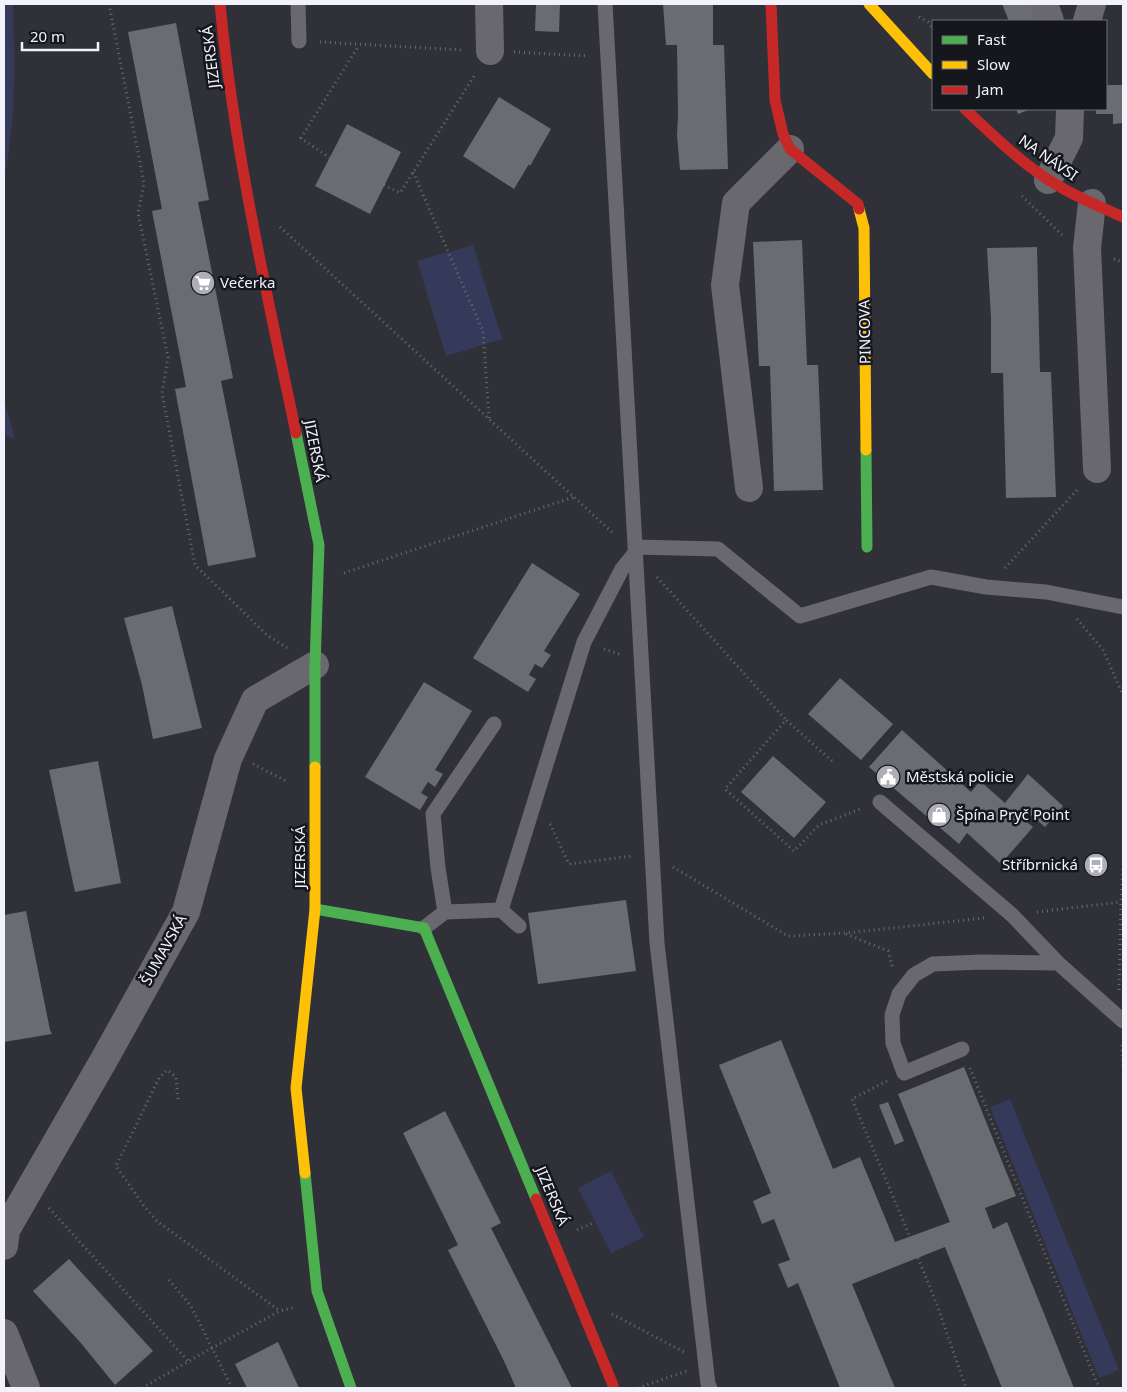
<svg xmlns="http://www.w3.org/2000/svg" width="1127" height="1392" viewBox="0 0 1127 1392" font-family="'Noto Sans',sans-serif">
	<rect width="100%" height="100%" fill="#303138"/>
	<path fill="#35395a" d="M4 4H13C15 62 16 122 4 180Z
		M473 245 502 339 446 356 417 261Z
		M4 398 15 440 4 434Z
		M1010 1099 1119 1370 1099 1378 990 1107Z
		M611 1171 644 1237 611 1253 578 1188Z"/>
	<path fill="#6b6c72" d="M536 4H560L559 32 535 31Z
		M663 4H713V45H724L728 169 680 170 677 135 678 115 677 45H666Z
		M1002 4H1032L1040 21H1009Z
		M176 23 209 200 198 202 233 378 221 381 256 557 208 566 175 389 186 387 152 211 162 209 128 32Z
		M1106 85H1123V123L1113 124V114H1096V109H1106Z
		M499 97 551 129 530 166 529 164 514 189 463 156Z
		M1016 109H1031L1018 114Z
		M347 124 401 152 370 214 315 186Z
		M802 240 807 365H818L823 490 774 491 770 366H759L753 242Z
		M1037 247 1040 372H1051L1056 497 1006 498 1003 373H991V318L987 248Z
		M532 563 580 594 544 651 551 655 542 668 535 664 529 675 536 679 528 692 473 658Z
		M172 606 202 728 153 739 142 685 124 618Z
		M840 678 893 724 861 760 808 714Z
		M424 682 472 711 435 770 443 774 435 787 428 782 421 793 428 797 420 810 365 777Z
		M902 730 971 792 980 781 1005 803 1028 774 1063 806 1045 827 1024 809 1019 815 1033 827 1001 864 967 833 959 844 869 767Z
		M773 756 826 802 794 838 741 792Z
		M98 761 121 883 75 892 49 770Z
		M626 900 636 971 538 984 528 913Z
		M26 911 50 1030 52 1034 4 1042V915Z
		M781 1040 833 1169 860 1157 895 1242 950 1222 898 1094 964 1067 1016 1196 985 1208 993 1229 1007 1222 1074 1388H1002L945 1247 852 1284 895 1388H840L798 1283 788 1288 778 1264 790 1260 774 1219 762 1224 753 1201 771 1193 719 1065Z
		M888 1102 904 1141 895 1145 879 1105Z
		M445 1111 501 1223 491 1228 572 1388H516L504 1361 448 1250 458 1245 403 1133Z
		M69 1259 153 1351 115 1385 80 1342 33 1291Z
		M278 1342 299 1388H247L235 1364Z"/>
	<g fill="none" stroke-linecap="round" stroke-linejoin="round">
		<path stroke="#6b6c70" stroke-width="3" stroke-dasharray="1 4" stroke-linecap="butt" d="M109 4 144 183 138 213 168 357 162 393 195 565 267 635 289 649
			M919 17 928 22 933 29
			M320 42 463 50
			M514 52 588 56
			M330 158 301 138 359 45
			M413 172 483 331 489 418
			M384 185 400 193 476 73
			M1022 196 1062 235
			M280 227 614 534
			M1114 259 1123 262
			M1005 568 1079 488
			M344 573 574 497
			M657 577 786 720
			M1077 619 1103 650 1123 695
			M604 649 622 655
			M832 761 786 720 725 789 794 851 819 825 863 808
			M253 764 288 782
			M550 824 569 864 633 856
			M673 867 788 936 846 933 984 918
			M1037 912 1121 902
			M846 934 888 951 893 969
			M1119 990 1121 902 1123 865
			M1122 1045 1123 1069
			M970 1068 1099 1388
			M887 1081 852 1099 910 1237
			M178 1099 176 1077 167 1070 159 1078 116 1166 144 1206 157 1221 280 1311
			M49 1208 188 1361
			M577 1230 595 1222
			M918 1258 937 1305 966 1388
			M169 1280 191 1306 232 1388
			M612 1314 684 1352
			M142 1388 212 1348 280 1311 296 1307
			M638 1388 687 1371"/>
		<path stroke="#68686e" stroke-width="15" d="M298 4 299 41
			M605 4 657 943 708 1384 710 1388
			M635 547 718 549 800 616 931 577 986 587 1046 592 1123 607
			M880 802 1012 915 1058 963 1123 1021
			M501 910 584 642 622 569 635 553
			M445 912 438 868 433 814 494 724
			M424 928 445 912 501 910 519 926
			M962 1049 904 1073 893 1043 892 1015 899 994 914 975 933 964 982 962 1058 963"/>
		<path stroke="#68686e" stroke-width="28" d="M489 4 490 51
			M1044 4 1050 21
			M1087 21 1092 4
			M1048 180 1069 138 1070 109
			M1092 203 1087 248 1097 469
			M749 488 725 285 736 203 790 149
			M4 1246 6 1230 105 1058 186 912 228 759 255 700 315 665
			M4 1333 26 1388"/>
		<path stroke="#4caf50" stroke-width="11" d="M296 433 319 545 315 665V767
			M866 450 867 547
			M315 909 424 928 536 1199
			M305 1173 317 1291 351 1388"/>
		<path stroke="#ffc107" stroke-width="11" d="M869 4 933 74
			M859 209 864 228 866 450
			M305 1173 296 1088 315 909V767"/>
		<path stroke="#c62828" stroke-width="11" d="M220 4C234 149 266 290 296 433
			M771 4 775 100 783 134 790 149 858 204 859 209
			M965 109C994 136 1023 165 1057 185 1078 198 1101 207 1123 217
			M536 1199 613 1385"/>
	</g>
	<defs>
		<g id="supermarket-disc" transform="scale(1.25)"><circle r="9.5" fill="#adaeb7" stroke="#16171d"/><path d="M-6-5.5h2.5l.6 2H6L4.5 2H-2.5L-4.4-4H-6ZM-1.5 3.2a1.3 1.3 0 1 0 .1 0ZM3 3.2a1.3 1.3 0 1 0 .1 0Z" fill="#fff"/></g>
		<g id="civic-disc" transform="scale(1.25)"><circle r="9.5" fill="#adaeb7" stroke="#16171d"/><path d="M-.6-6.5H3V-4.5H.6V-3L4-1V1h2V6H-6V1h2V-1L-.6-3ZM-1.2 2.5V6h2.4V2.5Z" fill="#fff"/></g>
		<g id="shop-disc" transform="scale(1.25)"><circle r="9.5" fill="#adaeb7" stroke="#16171d"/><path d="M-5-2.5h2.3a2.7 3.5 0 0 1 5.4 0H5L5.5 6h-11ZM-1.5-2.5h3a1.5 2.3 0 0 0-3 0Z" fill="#fff"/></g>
		<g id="bus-disc" transform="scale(1.25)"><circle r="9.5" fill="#adaeb7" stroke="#16171d"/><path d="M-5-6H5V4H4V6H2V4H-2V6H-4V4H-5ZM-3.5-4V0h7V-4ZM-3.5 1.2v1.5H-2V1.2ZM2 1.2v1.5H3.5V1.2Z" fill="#fff"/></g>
	</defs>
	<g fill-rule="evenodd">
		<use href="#supermarket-disc" x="203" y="283"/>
		<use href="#civic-disc" x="888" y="777"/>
		<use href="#shop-disc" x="939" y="815"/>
		<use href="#bus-disc" x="1096" y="865"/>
	</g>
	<g text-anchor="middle" stroke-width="5" stroke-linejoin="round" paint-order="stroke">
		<g font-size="15" fill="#f1f2fb" stroke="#16171d">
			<text transform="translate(211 57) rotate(-97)" y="5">JIZERSKÁ</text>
			<text transform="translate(1048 158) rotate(35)" y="5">NA NÁVSI</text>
			<text transform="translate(865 332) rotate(-91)" y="5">PINCOVA</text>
			<text transform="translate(315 451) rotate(79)" y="5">JIZERSKÁ</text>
			<text transform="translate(300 857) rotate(-90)" y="5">JIZERSKÁ</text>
			<text transform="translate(164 950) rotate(-61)" y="5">ŠUMAVSKÁ</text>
			<text transform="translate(552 1196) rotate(67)" y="5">JIZERSKÁ</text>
		</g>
		<g font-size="15" fill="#f1f2fb" stroke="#16171d" text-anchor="start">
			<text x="220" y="288">Večerka</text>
			<text x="906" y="782">Městská policie</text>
			<text x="956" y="820">Špína Pryč Point</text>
			<text x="1078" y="870" text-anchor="end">Stříbrnická</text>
		</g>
	</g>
	<rect width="1127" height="1392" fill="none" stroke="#f1f2fb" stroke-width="10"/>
	<rect x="932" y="20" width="175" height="90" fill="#16171d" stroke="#6e6f76"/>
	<rect x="942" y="36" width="25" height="8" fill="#4caf50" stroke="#6e6f76"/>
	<text x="977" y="45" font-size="15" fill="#f1f2fb">Fast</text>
	<rect x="942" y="61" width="25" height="8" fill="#ffc107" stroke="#6e6f76"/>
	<text x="977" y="70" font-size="15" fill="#f1f2fb">Slow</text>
	<rect x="942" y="86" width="25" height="8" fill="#c62828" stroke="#6e6f76"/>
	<text x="977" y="95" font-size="15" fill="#f1f2fb">Jam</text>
	<path d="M22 42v8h76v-8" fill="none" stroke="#f1f2fb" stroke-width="2.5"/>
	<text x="30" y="42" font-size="15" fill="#f1f2fb" stroke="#16171d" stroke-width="4" paint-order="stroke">20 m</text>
</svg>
